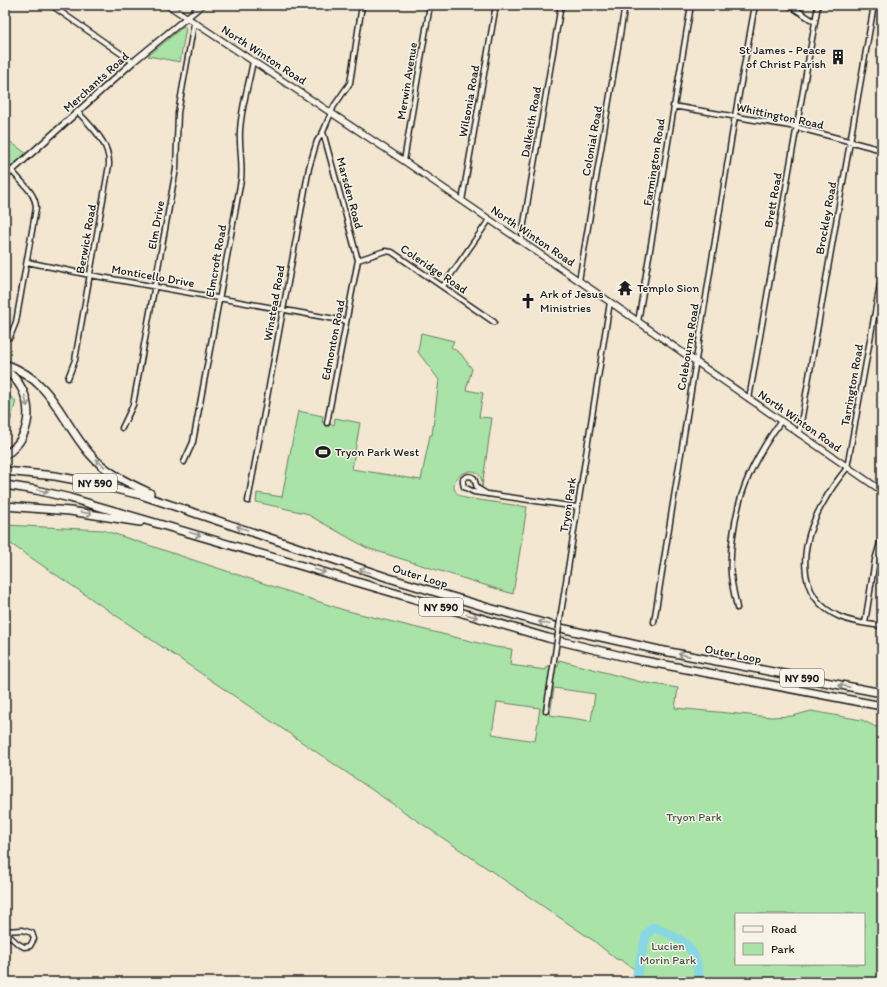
<svg xmlns="http://www.w3.org/2000/svg" width="887" height="987" viewBox="0 0 887 987" font-family="Itim,sans-serif">
	<rect width="100%" height="100%" fill="#f4e7d2"/>
	<filter id="ink" filterUnits="userSpaceOnUse"><feTurbulence type="fractalNoise" baseFrequency=".025" numOctaves="2"/><feDisplacementMap in="SourceGraphic" scale="8" xChannelSelector="R" yChannelSelector="G"/><feConvolveMatrix kernelMatrix="1 2 1 2 8 2 1 2 1" color-interpolation-filters="sRGB"/></filter>
	<g filter="url(#ink)">
		<path fill="#aae3a8" stroke="#638062" fill-rule="evenodd" d="M184 26 186 28 180 62 148 56Z
			M5 138 27 154 5 172Z
			M421 333 454 341 451 347 461 354 472 369 466 390 483 393 479 417 492 418 482 487C483 451 432 485 465 498L527 507 513 594 367 548 305 513 256 502 257 493 282 497 298 411 323 416 322 422 334 425 335 418 360 423 352 469 421 480 430 435H432L439 380 418 352Z
			M5 396 11 397 16 401 5 440Z
			M5 525 103 530 344 610 495 647 512 649 510 665 546 670 547 666 558 667 559 660 641 682 678 688 675 708 771 717 793 716 811 711 862 720 882 730V982H635L637 971 621 960 616 959 594 941 5 540ZM554 688 595 694 591 721 550 715ZM497 702 540 708 535 741 492 734ZM736 914H864V964H736Z"/>
		<g fill="none" stroke-linecap="round" stroke-linejoin="round">
			<path stroke="#87d7e4" stroke-width="9" d="M635 982 646 936 653 927C671 935 690 940 696 961 698 968 697 977 703 982"/>
			<g stroke="#1c1c1c" stroke-width="7">
				<path id="minor" d="M51 5 133 62
					M789 5 815 22
					M673 106 796 127 882 150
					M323 132 358 260 327 423
					M404 161 430 5
					M462 201 496 5
					M521 241 561 5
					M358 260 385 251 392 252 494 322
					M27 262 90 275 346 321
					M882 273 847 468C838 479 830 490 823 503 801 541 792 596 840 617 853 623 868 624 882 626
					M579 281 625 5
					M443 286 489 220
					M638 322 691 5
					M10 337 16 322 36 208C36 193 21 182 12 171
					M68 378 75 360 109 165C110 143 92 128 78 112
					M749 399 818 5
					M122 428 133 405 176 169 178 113 194 23
					M799 434 874 5
					M184 462 193 442 241 180C243 164 239 147 240 131 241 108 249 84 253 61
					M487 494 477 488 474 478C470 475 466 476 463 479V483L464 487 474 492 577 507
					M248 501 309 168 317 141 323 132 334 106 350 83 362 5
					M737 608C735 597 732 586 731 575 730 562 731 548 733 535 739 489 754 459 781 421
					M561 613 610 302
					M654 622 735 116 755 5
					M865 623 875 560 882 536
					M546 711 555 654
					M5 931 22 930 32 933 34 939 30 946 24 947 17 943 5 932"/>
			</g>
			<g stroke="#1c1c1c" stroke-width="8">
				<path id="tertiary" d="M5 177 133 62 202 5"/>
			</g>
			<g stroke="#1c1c1c" stroke-width="8">
				<path id="secondary" d="M168 5 404 161 610 302 882 491"/>
			</g>
			<g stroke="#1c1c1c" stroke-width="10">
				<path id="motorway" d="M5 364C53 381 60 419 89 453 105 472 128 483 150 493
					M5 370C35 390 36 436 5 455
					M5 471 55 476 82 481 141 495 389 578 489 608 565 629 659 650 882 693
					M5 485 36 490 70 498 548 638 634 659 882 706
					M5 506 70 511 140 522"/>
			</g>
			<use href="#minor" stroke="#f7f3e8" stroke-width="4"/>
			<use href="#tertiary" stroke="#f7f3e8" stroke-width="5"/>
			<use href="#secondary" stroke="#f7f3e8" stroke-width="5.5"/>
			<use href="#motorway" stroke="#f7f3e8" stroke-width="7"/>
			<g stroke="#1c1c1c" stroke-width="7" stroke-linecap="butt">
				<path id="minor-bridge" d="M555 654 561 613"/>
			</g>
			<use href="#minor-bridge" stroke="#f7f3e8" stroke-width="4"/>
		</g>
		<defs><path id="oneway-shaft" d="M-6 0H5M1.5-3L5.5 0L1.5 3" fill="none" stroke-width="1.6" stroke-linecap="round" stroke-linejoin="round"/></defs>
		<g stroke="#94928c">
			<use href="#oneway-shaft" transform="translate(26 401) rotate(77)"/>
			<use href="#oneway-shaft" transform="translate(100 463) rotate(-139)"/>
			<use href="#oneway-shaft" transform="translate(43 491) rotate(12)"/>
			<use href="#oneway-shaft" transform="translate(86 513) rotate(9)"/>
			<use href="#oneway-shaft" transform="translate(242 528) rotate(-161)"/>
			<use href="#oneway-shaft" transform="translate(195 534) rotate(16)"/>
			<use href="#oneway-shaft" transform="translate(320 571) rotate(16)"/>
			<use href="#oneway-shaft" transform="translate(365 571) rotate(-162)"/>
			<use href="#oneway-shaft" transform="translate(472 616) rotate(16)"/>
			<use href="#oneway-shaft" transform="translate(544 623) rotate(-165)"/>
			<use href="#oneway-shaft" transform="translate(684 655) rotate(-169)"/>
			<use href="#oneway-shaft" transform="translate(844 686) rotate(-169)"/>
		</g>
	</g>
	<defs>
		<g id="building-bare" transform="scale(1.2)"><path d="M-4-6H4V6H1V3H-1V6H-4ZM-2.5-4.3h1.7v1.8h-1.7ZM.8-4.3h1.7v1.8H.8ZM-2.5-1h1.7V.8h-1.7ZM.8-1h1.7V.8H.8Z" fill="#1c1c1c" stroke="#f7f3e8" stroke-width="2.5" paint-order="stroke"/></g>
		<g id="temple-bare" transform="scale(1.2)"><path d="M0-6L5-2H3V0L6.5 2.5H4V6H1.5V3h-3V6H-4V2.5H-6.5L-3 0V-2H-5Z" fill="#1c1c1c" stroke="#f7f3e8" stroke-width="2.5" paint-order="stroke"/></g>
		<g id="church-bare" transform="scale(1.2)"><path d="M-1.2-6h2.4v3.5h3.3v2.4h-3.3V6h-2.4V-.1h-3.3v-2.4h3.3Z" fill="#1c1c1c" stroke="#f7f3e8" stroke-width="2.5" paint-order="stroke"/></g>
		<g id="stadium-bare" transform="scale(1.2)"><path d="M0-5a6.5 5 0 1 0 0 10a6.5 5 0 1 0 0-10ZM-3.5-1.8h7v3.6h-7Z" fill="#1c1c1c" stroke="#f7f3e8" stroke-width="2.5" paint-order="stroke"/></g>
	</defs>
	<g fill-rule="evenodd">
		<use href="#building-bare" x="838" y="57"/>
		<use href="#temple-bare" x="625" y="288"/>
		<use href="#church-bare" x="528" y="301"/>
		<use href="#stadium-bare" x="323" y="452"/>
	</g>
	<g text-anchor="middle" stroke-width="3" stroke-linejoin="round" paint-order="stroke">
		<g fill="#f7f3e8" stroke="#5e5c59" stroke-width="1">
			<rect x="73" y="474" width="44" height="18" rx="3"/>
			<rect x="419" y="598" width="44" height="18" rx="3"/>
			<rect x="780" y="669" width="44" height="18" rx="3"/>
		</g>
		<g font-size="11" font-weight="bold" fill="#1c1c1c">
			<text x="95" y="487">NY 590</text>
			<text x="441" y="611">NY 590</text>
			<text x="802" y="682">NY 590</text>
		</g>
		<g font-size="12" fill="#1c1c1c" stroke="#f7f3e8" text-anchor="start">
			<text x="826" y="54" text-anchor="end">St James - Peace<tspan x="826" dy="14">of Christ Parish</tspan></text>
			<text x="637" y="292">Templo Sion</text>
			<text x="540" y="298">Ark of Jesus<tspan x="540" dy="14">Ministries</tspan></text>
			<text x="335" y="456">Tryon Park West</text>
		</g>
		<g font-size="12" fill="#1c1c1c" stroke="#f7f3e8">
			<text transform="translate(264 55) rotate(33)" y="4">North Winton Road</text>
			<text transform="translate(407 81) rotate(-81)" y="4">Merwin Avenue</text>
			<text transform="translate(96 82) rotate(-42)" y="4">Merchants Road</text>
			<text transform="translate(469 101) rotate(-80)" y="4">Wilsonia Road</text>
			<text transform="translate(780 116) rotate(12)" y="4">Whittington Road</text>
			<text transform="translate(531 122) rotate(-80)" y="4">Dalkeith Road</text>
			<text transform="translate(592 141) rotate(-80)" y="4">Colonial Road</text>
			<text transform="translate(654 162) rotate(-81)" y="4">Farmington Road</text>
			<text transform="translate(350 193) rotate(75)" y="4">Marsden Road</text>
			<text transform="translate(773 200) rotate(-80)" y="4">Brett Road</text>
			<text transform="translate(826 218) rotate(-80)" y="4">Brockley Road</text>
			<text transform="translate(156 225) rotate(-80)" y="4">Elm Drive</text>
			<text transform="translate(533 236) rotate(34)" y="4">North Winton Road</text>
			<text transform="translate(86 239) rotate(-80)" y="4">Berwick Road</text>
			<text transform="translate(216 261) rotate(-80)" y="4">Elmcroft Road</text>
			<text transform="translate(434 269) rotate(34)" y="4">Coleridge Road</text>
			<text transform="translate(153 276) rotate(10)" y="4">Monticello Drive</text>
			<text transform="translate(274 303) rotate(-80)" y="4">Winstead Road</text>
			<text transform="translate(333 340) rotate(-79)" y="4">Edmonton Road</text>
			<text transform="translate(688 347) rotate(-81)" y="4">Colebourne Road</text>
			<text transform="translate(852 385) rotate(-80)" y="4">Tarrington Road</text>
			<text transform="translate(800 421) rotate(35)" y="4">North Winton Road</text>
			<text transform="translate(568 505) rotate(-81)" y="4">Tryon Park</text>
			<text transform="translate(420 576) rotate(17)" y="4">Outer Loop</text>
			<text transform="translate(733 654) rotate(11)" y="4">Outer Loop</text>
		</g>
		<g font-size="12" fill="#475846" stroke="#f7f3e8">
			<text x="694" y="821">Tryon Park</text>
			<text x="668" y="950">Lucien<tspan x="668" dy="14">Morin Park</tspan></text>
		</g>
	</g>
	<rect width="887" height="987" fill="none" stroke="#f7f3e8" stroke-width="20"/>
	<rect x="10" y="10" width="867" height="967" fill="none" stroke="#1c1c1c" stroke-width="1.5" filter="url(#ink)"/>
	<rect x="735" y="913" width="130" height="52" fill="#f7f3e8" stroke="#9f9d96"/>
	<rect x="743" y="926" width="20" height="6" fill="#f7f3e8" stroke="#9f9d96"/>
	<text x="771" y="933" font-size="12" fill="#1c1c1c">Road</text>
	<rect x="743" y="943" width="20" height="12" fill="#aae3a8" stroke="#9f9d96"/>
	<text x="771" y="953" font-size="12" fill="#1c1c1c">Park</text>
</svg>
